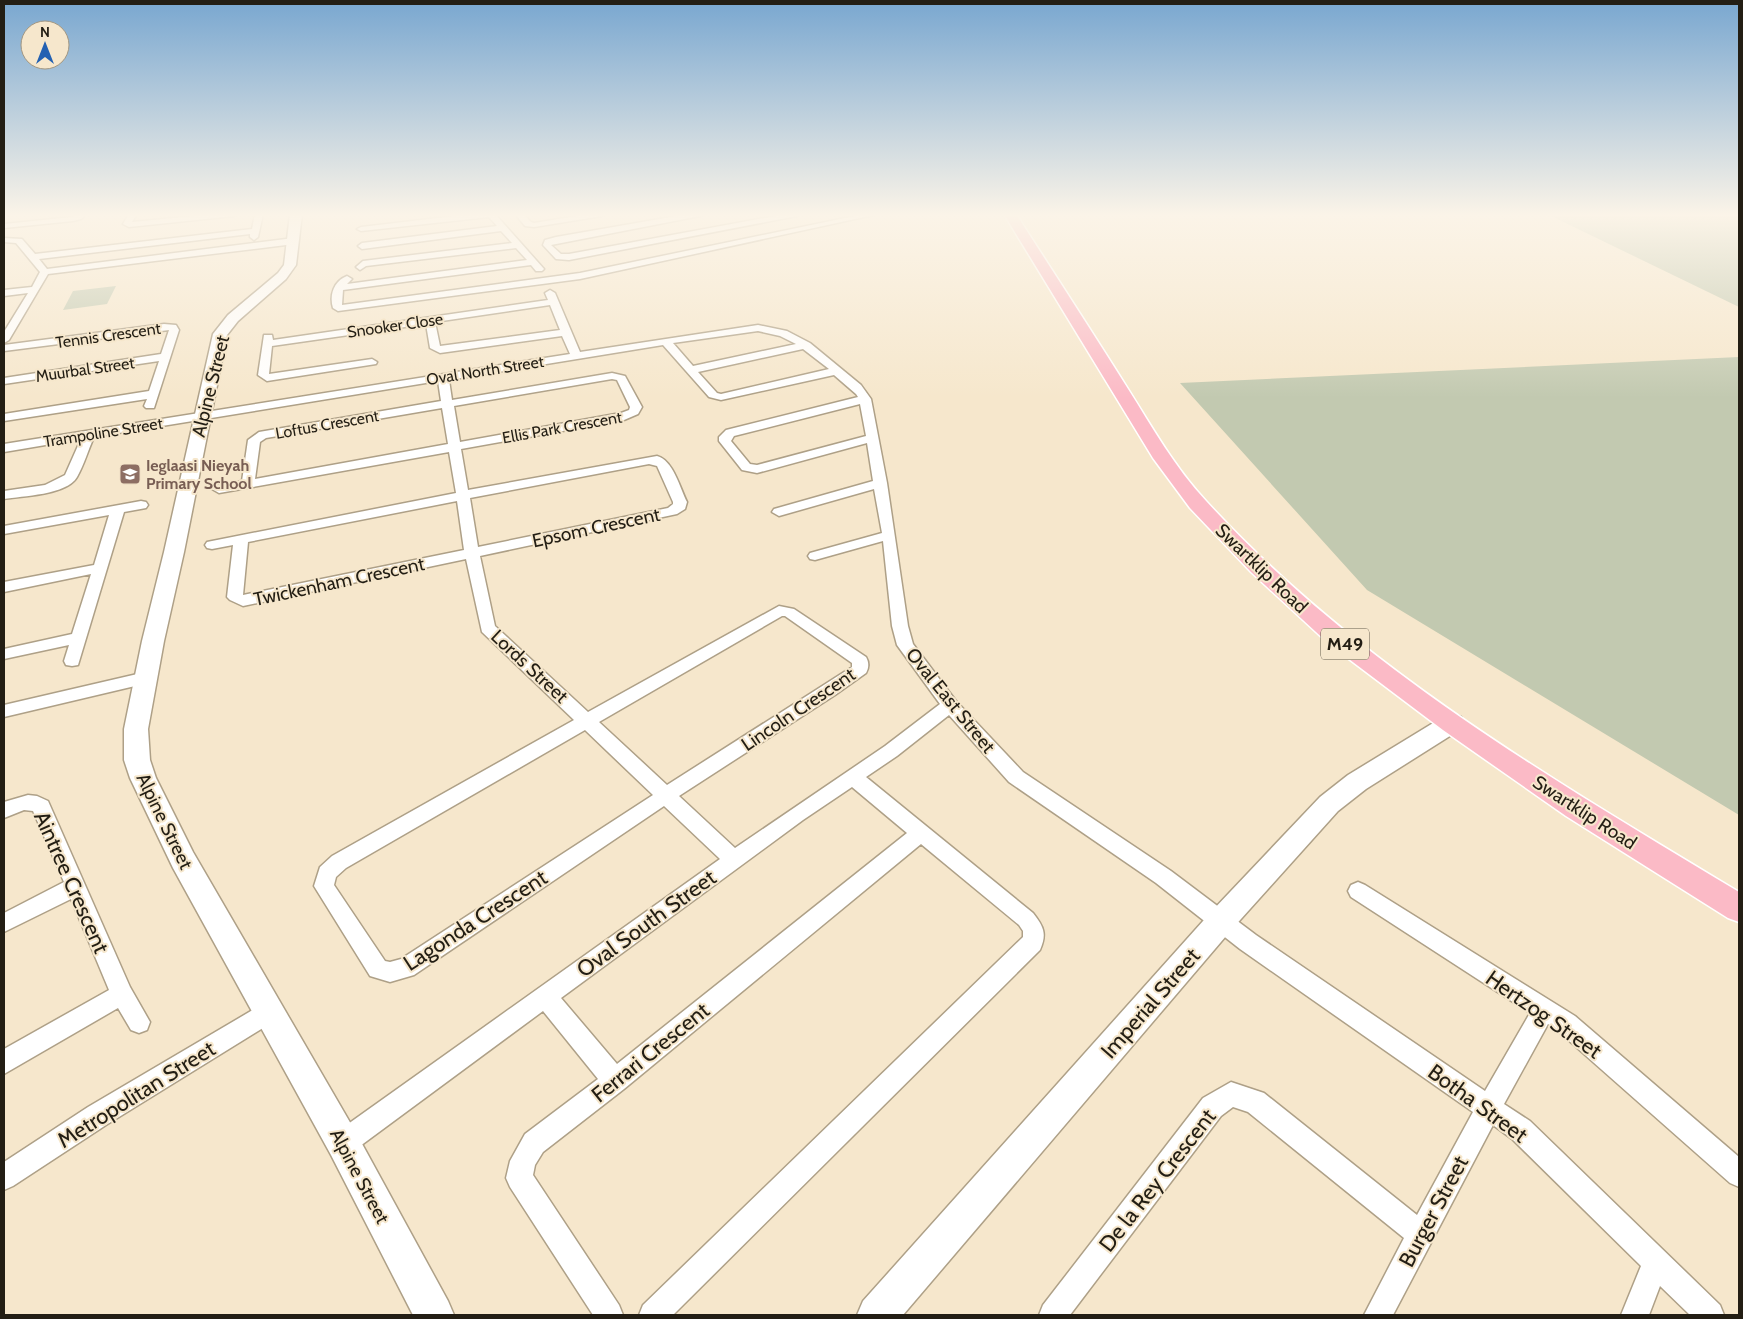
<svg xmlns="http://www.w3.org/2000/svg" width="1743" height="1319" viewBox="0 0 1743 1319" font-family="Cabin,sans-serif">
	<rect width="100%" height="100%" fill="#f6e7cc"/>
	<path fill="#c2c9b0" d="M1547 214H1739V307Z
		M116 286 107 304 63 310 73 291Z
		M1739 357V815L1367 590 1180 383Z"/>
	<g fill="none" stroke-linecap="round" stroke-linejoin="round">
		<g stroke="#aea087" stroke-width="3">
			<path id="street" d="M77 214H86L81 219 73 221 4 228V224L72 217Z
				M129 214H137L132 222 214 214H238L234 216 129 227 123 224Z
				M255 214H263L258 237 254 240 250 237V234L39 259 47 269 294 238 298 241 294 244 48 274 9 340 4 343V332L28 293 4 296V290L32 287 40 272 16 243 4 242V238L22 239 35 254 252 229Z
				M472 214H495L544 269 542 271H536L531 265 343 290 342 305 580 273 864 214H878L580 279 338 311 333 308C329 295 334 281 347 276L352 279 347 284 527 260 516 248 366 266 360 270 356 267 363 261 512 243 501 231 362 249 358 246 362 243 497 226 489 217 361 231 357 229 361 227Z
				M515 214H523L531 222 534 223 589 214H606L602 216 534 227 525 226Z
				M688 214H704L700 216 551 245 561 254H569L786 214H801L797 216 569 260 556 259 543 245 545 240 556 237Z
				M550 290 555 293 580 352 758 325 787 331 810 343 861 385 871 399 887 483 908 626 913 644 956 701 1023 772 1171 871 1256 935 1485 1091 1530 1013 1351 897 1348 891 1351 885 1358 882 1365 885 1575 1016 1739 1157V1187L1730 1183 1559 1032 1548 1024 1504 1104 1530 1121 1720 1305 1724 1315H1690L1660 1286 1649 1315H1621L1641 1266 1512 1139 1493 1125 1393 1315H1364L1404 1238 1248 1112 1233 1107 1221 1116 1070 1315H1039L1043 1305 1203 1098 1231 1082 1264 1093 1417 1215 1473 1112 1240 949 1156 883 1009 782 949 715 897 756 866 777 1033 913C1044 927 1047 934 1040 950L673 1315H639L643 1305 1023 937V931L1019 925 921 844 624 1089 543 1152 535 1165 533 1175 619 1305 623 1315H593L510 1187 506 1178 510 1161 525 1134 598 1079 543 1011 352 1152 343 1156 334 1152 330 1143 334 1134 720 859 664 806 414 975 390 982 370 976 314 886 320 867 332 856 574 720 482 632 466 559 243 606 230 600 227 597 233 545 212 549 207 548 205 545 207 542 212 541 456 493 449 452 219 493 212 489 214 486 242 481 248 440 259 432 441 401 438 381 94 437C88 450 84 465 77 477 67 495 22 496 4 499V491L45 485 65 475 81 439 4 452V444L570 354 562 336 440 353 430 348 426 324 272 346 269 374 372 359 377 362 376 364 267 381 258 375 264 335H272L273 340 548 300 545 293ZM550 305 560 330 440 346 435 322ZM758 331 780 336 796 344 693 366 673 343ZM663 345 709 397 721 400 834 375 856 394 858 397 726 430 719 437V441L742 470 757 473 867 443 873 481 774 509 772 512 779 516 874 489 882 533 810 553 808 556 810 559 815 560 883 541 892 626 897 645 940 704 885 746 735 848 679 796 835 695 866 673C869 668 869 662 866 657L794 609 779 606 588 712 495 626 480 556 677 514 685 509 687 502C680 488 673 460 657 456L468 490 461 449 624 420 638 414 642 407 625 376 612 373 452 400 449 380ZM803 349 829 369 721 394 717 393 698 372ZM612 379 617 380 630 407 629 410 621 413 460 442 454 406ZM860 404 866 436 757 465 750 464 731 441 734 436ZM442 408 448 444 255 479 260 442 266 438ZM649 464 657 466 673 502V504L668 508 478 547 470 498ZM457 501 464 550 243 595 248 542ZM782 616H785L852 663V667L667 785 599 722ZM585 730 653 795 401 959 390 962 385 961 334 885 336 877 346 868ZM852 787 907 833 617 1064 561 998 803 820Z
				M164 324 176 325 179 330 154 408H146L144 406 147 399 4 421V414L149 391 159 361 4 384V378L161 354 169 330 4 351V345Z
				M141 501 146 502 148 505 146 508 124 512 78 665 72 666 66 665 64 661 69 645 4 659V649L72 634 91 574 4 592V582L94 565 109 515 4 534V526Z
				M146 672 152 674 154 678 152 682 4 717V705Z
				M28 795 37 796 48 801 130 987 150 1022 147 1030 139 1033 131 1030 118 1008 4 1074V1049L109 990 71 899 4 932V913L64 882 33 811 24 810 4 818V802Z
				M268 1001 276 1004 279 1012 276 1020 106 1125 13 1186 4 1190V1162L88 1107Z"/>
		</g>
		<g stroke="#aea087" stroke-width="3">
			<path id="secondary" d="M290 214H302L296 265 286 279 238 321 227 335 184 552 164 641 148 729 150 760 156 778 193 852 355 1131 448 1301 454 1315H413L331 1155 173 868 130 778 124 760V729L142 641 164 552 213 334 228 315 278 273 284 265Z
				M1452 714 1461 717 1464 723 1461 729 1366 789 1338 811 1232 929 903 1315H857L863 1301 1212 911 1320 797 1348 775 1443 717Z"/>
		</g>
		<g stroke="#fff" stroke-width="3">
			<path id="primary" d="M1004 214H1016C1053 272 1091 330 1128 389 1152 427 1175 468 1206 501 1355 664 1551 779 1739 892V922L1728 918 1566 816 1443 730 1329 644 1251 572 1190 508 1153 458Z"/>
		</g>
		<use href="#street" fill="#fff" fill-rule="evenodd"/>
		<use href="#secondary" fill="#fff" fill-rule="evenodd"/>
		<use href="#primary" fill="#fbbac6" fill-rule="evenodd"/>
	</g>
	<linearGradient id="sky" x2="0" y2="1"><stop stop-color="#79a7d0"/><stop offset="0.54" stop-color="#fbf4e8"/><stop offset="1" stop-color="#fbf4e8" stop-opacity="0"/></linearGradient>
	<rect width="1743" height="398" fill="url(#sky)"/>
	<defs>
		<g id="school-square" transform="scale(1.125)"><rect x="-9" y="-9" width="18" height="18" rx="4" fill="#8d6e63" stroke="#f6e7cc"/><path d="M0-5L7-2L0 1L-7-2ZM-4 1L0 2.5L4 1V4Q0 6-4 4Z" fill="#fff"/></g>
	</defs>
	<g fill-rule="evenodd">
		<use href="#school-square" x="130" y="474"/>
	</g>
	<g text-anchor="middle" stroke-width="4" stroke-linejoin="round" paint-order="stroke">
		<g font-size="16" fill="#231e14" stroke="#f6e7cc">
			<text transform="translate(395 325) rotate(-8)" y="6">Snooker Close</text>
			<text transform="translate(108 335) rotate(-8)" y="6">Tennis Crescent</text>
			<text transform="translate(85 369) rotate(-8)" y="6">Muurbal Street</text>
			<text transform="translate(485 370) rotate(-9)" y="6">Oval North Street</text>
			<text transform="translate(327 424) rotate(-10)" y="6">Loftus Crescent</text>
			<text transform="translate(562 427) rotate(-10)" y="6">Ellis Park Crescent</text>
			<text transform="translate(103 432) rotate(-9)" y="6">Trampoline Street</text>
		</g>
		<g font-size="16" font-weight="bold" fill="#785e54" stroke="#f6e7cc" text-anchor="start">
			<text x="146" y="471">Ieglaasi Nieyah<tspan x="146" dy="18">Primary School</tspan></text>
		</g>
		<rect fill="#f6e7cc" stroke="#625a4b" stroke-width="1" x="1321" y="628.5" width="48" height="31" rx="4"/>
		<g font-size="18" font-weight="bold" fill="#231e14">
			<text x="1345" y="650">M49</text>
		</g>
		<g font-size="19" fill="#231e14" stroke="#f6e7cc">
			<text transform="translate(210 386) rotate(-76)" y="7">Alpine Street</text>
			<text transform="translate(596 527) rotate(-12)" y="7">Epsom Crescent</text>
			<text transform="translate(1262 568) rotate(44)" y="7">Swartklip Road</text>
			<text transform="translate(339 581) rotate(-12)" y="7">Twickenham Crescent</text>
			<text transform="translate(530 666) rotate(43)" y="7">Lords Street</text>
			<text transform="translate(951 700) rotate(51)" y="7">Oval East Street</text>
			<text transform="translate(798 709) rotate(-34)" y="7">Lincoln Crescent</text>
			<text transform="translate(1585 812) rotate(33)" y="7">Swartklip Road</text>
			<text transform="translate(165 821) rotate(64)" y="7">Alpine Street</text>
			<text transform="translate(360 1176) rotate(62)" y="7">Alpine Street</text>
		</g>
		<g font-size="22" fill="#231e14" stroke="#f6e7cc">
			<text transform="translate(72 882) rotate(66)" y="8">Aintree Crescent</text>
			<text transform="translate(475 920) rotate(-33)" y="8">Lagonda Crescent</text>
			<text transform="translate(646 923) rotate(-36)" y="8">Oval South Street</text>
			<text transform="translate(1150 1003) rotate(-49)" y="8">Imperial Street</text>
			<text transform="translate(1544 1014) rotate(35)" y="8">Hertzog Street</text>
			<text transform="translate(650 1052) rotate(-39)" y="8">Ferrari Crescent</text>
			<text transform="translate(136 1094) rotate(-32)" y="8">Metropolitan Street</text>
			<text transform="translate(1478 1103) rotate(36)" y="8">Botha Street</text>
			<text transform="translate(1157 1180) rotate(-52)" y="8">De la Rey Crescent</text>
			<text transform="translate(1433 1211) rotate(-62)" y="8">Burger Street</text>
		</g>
	</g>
	<rect width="1743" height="1319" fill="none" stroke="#231e14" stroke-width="10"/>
	<g transform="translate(45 45)"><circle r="24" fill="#f6e7cc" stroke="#a29782"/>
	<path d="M0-4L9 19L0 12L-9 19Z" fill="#2361b2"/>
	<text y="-8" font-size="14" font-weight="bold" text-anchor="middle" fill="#231e14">N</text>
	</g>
</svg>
